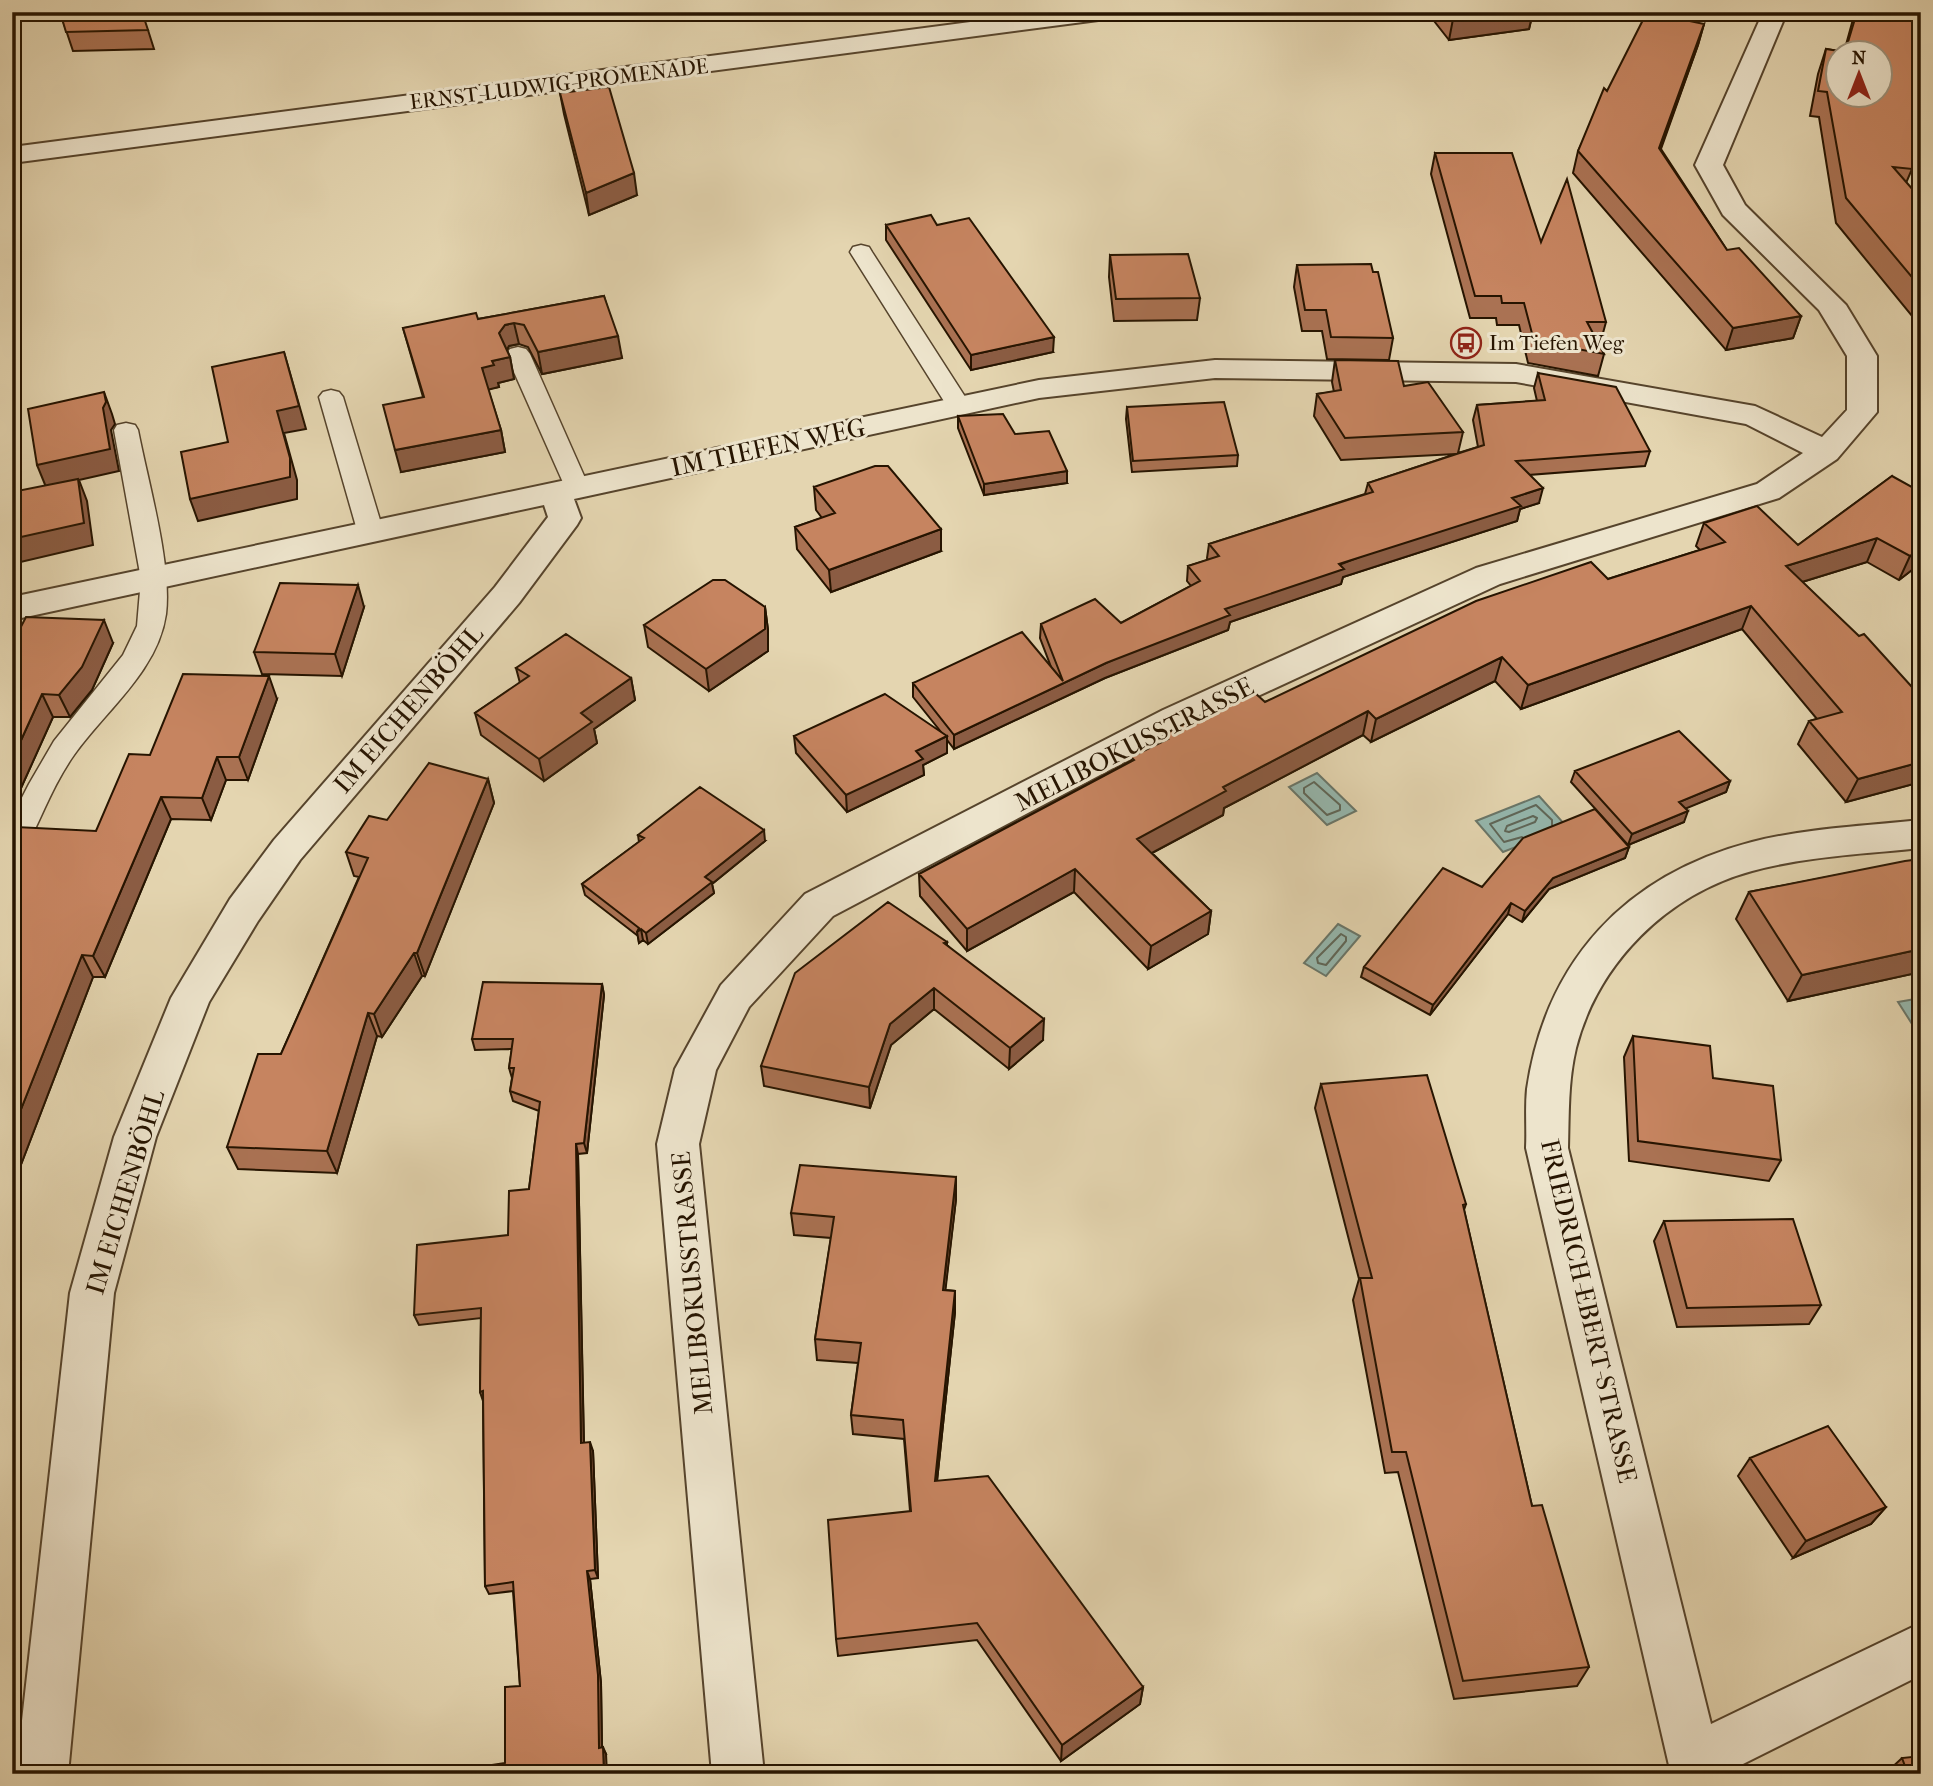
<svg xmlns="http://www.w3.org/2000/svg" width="1933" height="1786" viewBox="0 0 1933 1786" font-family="'IM FELL French Canon',serif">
	<rect width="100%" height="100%" fill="#e4d5b0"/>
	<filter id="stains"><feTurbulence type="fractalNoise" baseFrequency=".00286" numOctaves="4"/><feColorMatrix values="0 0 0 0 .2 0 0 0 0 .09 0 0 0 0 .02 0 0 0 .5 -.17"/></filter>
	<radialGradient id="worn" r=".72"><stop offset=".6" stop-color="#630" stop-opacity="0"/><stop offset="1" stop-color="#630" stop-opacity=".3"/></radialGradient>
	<path fill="#95b8af" stroke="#697669" stroke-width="2" d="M1317 773 1356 811 1327 825 1289 787Z
		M1539 796 1567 827 1503 852 1476 821Z
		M1338 924 1360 936 1326 976 1304 963Z
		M1921 998V1038L1898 1002Z"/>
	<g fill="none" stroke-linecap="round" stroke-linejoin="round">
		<path stroke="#5e6658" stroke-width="2" d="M1314 782 1340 805V810L1327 815 1304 793V788Z
			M1533 816 1537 818 1535 822 1509 832 1505 831 1507 826Z
			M1522 837 1504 842 1490 824 1536 805 1552 820V825
			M1341 934 1346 937V941L1326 965 1318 963 1317 958Z"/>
		<g stroke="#56442c" stroke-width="3">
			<path id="lane" d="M861 245 869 247 872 252 971 406 967 411 959 413 951 411 947 406 850 252 853 247Z
				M518 347 526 349 530 354 589 487 586 493 577 495 568 493 565 487 506 354 510 349Z
				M331 390 339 392 343 397 383 530 379 536 370 538 361 536 357 530 319 397 323 392Z
				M126 423 135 425 138 430C148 482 172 564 166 614 158 671 105 711 74 755 52 786 40 822 22 855L12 858V817L29 784 54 741 123 655 137 626 141 579 114 430 117 425Z"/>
		</g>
		<g stroke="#56442c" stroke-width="4">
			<path id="street" d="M1047 12H1118L1115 17 1106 19 12 163V147Z
				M1769 12 1781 14 1784 19 1723 165 1745 205 1846 305 1877 356V412L1837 459 1779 498 1500 584 1189 728 833 916 749 1007 716 1070 699 1144 764 1774H712L657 1144 675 1069 721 985 805 894 1163 710 1476 568 1757 484 1803 453 1746 424 1516 382 1215 378 1039 398 574 499 581 518 577 525 519 603 300 860 258 921 209 1002 156 1137 114 1293 68 1774H16L70 1293 114 1137 171 998 230 899 274 840 495 587 548 517 544 505 12 620V597L1039 380 1215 360 1516 364 1755 406 1822 437 1847 410V356L1819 310 1723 215 1695 165 1760 19 1763 14Z
				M1921 820V848C1865 854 1807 856 1752 871 1667 894 1598 963 1576 1048 1568 1081 1569 1114 1568 1148L1711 1724 1921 1623V1675L1723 1774H1671L1526 1148C1527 1129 1525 1109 1527 1089 1546 960 1626 875 1752 842 1807 828 1865 826 1921 820Z"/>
		</g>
		<use href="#lane" fill="#ede4cc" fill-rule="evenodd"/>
		<use href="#street" fill="#ede4cc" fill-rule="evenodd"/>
	</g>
	<path fill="#aa7253" stroke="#261400" stroke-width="2" d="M60 12 148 30 154 49 73 51Z
		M1427 12H1533L1529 29 1449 40Z
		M1855 12H1921L1912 169 1906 183 1921 199V327L1836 223 1819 117 1810 116 1818 74 1826 49 1844 52Z
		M1704 24 1698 45 1661 149 1727 250 1801 316 1793 338 1726 350 1573 173 1578 151 1607 91Z
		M560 93 637 195 589 215 564 114Z
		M1435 153 1541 242 1606 322 1600 344H1599L1604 354 1598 376 1528 363 1519 325H1497L1496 318H1470L1431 174Z
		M886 225 1053 352 971 370 886 240Z
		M1110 255 1200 298 1197 320 1114 321 1109 277Z
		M1297 265 1373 272 1393 338 1389 360 1327 359 1322 331H1302L1294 287Z
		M604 296 622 358 542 374 528 347 519 344 509 346 507 350 510 357 514 379 498 383 499 387 488 389 501 430 505 452 401 472 423 397 403 328 478 319Z
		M1335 360 1404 386 1463 432 1458 453 1478 447 1473 420 1477 405 1537 401 1534 388 1538 373 1650 451 1645 466 1529 475 1539 503 1520 509 1517 521 1343 577 1341 584 1230 622 1228 630 1105 678 954 749 947 740V753L923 765 924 775 847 812 796 753 794 736 941 732 913 697V683L1051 667 1040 638 1041 624 1121 623 1191 586 1187 581 1188 566 1208 560 1207 558 1209 544 1365 494 1368 483 1456 454 1341 460 1314 416 1317 394 1334 392 1332 382Z
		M1127 407 1238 455 1237 466 1132 472 1126 419Z
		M958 416 1015 434 1067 483 984 495 958 428Z
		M1892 476 1921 563 1899 580 1867 562 1802 582 1921 697V782L1846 802 1798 744 1809 721 1817 719 1742 629 1521 709 1495 681 1371 742 1363 735 1224 808 1223 815 1152 853 1211 911 1208 934 1148 969 1074 892 967 951 920 896 919 874 1131 761V757L1163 741V735L1217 712 1265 702 1608 579 1700 550 1696 546 1704 523 1798 545Z
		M814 487 941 551 831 592 797 549 795 527 822 518 816 510Z
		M364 607 342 676 262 674 254 652Z
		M765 607 768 630V651L709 691 648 647 644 625Z
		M113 643 92 690 70 717H53L12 808V644Z
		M516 668 631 678 635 700 594 729 597 743 544 781 481 735 475 713 520 683Z
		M277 699 248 780H226L211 820 171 819 105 977H93L12 1188V833L96 831 150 755Z
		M1575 771 1730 781 1726 792 1685 808 1684 822 1628 845 1571 782Z
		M488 779 494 803 425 976H422L382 1037 377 1036 337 1173 238 1169 227 1147 281 1054 359 877 354 876 346 852 387 820Z
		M638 835 765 841 712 884 714 893 648 944 643 940 639 943 638 936 585 895 582 884 639 842Z
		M1629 847 1625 858 1549 889 1522 922 1508 914 1430 1015 1361 977 1364 967 1482 887Z
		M1921 859V972L1788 1001 1736 919 1749 892Z
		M947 942V945L1043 1040 1009 1069 934 1009 891 1045 870 1108 764 1086 761 1066Z
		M602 984 604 995 587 1153 578 1154 584 1443 593 1451 598 1578 590 1579 601 1683 602 1747 606 1754 505 1763 520 1686 513 1591 489 1594 485 1586 483 1401 480 1392 481 1318 419 1325 414 1315 508 1235 529 1189 539 1111 513 1101 510 1091 512 1078 509 1068 512 1049 475 1050 472 1039Z
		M1633 1036 1713 1078 1781 1160 1769 1181 1629 1161 1624 1057Z
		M1321 1084 1466 1204 1464 1210 1532 1506 1589 1667 1577 1686 1454 1699 1398 1472 1385 1473 1353 1300 1359 1279 1315 1108Z
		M956 1177V1199L945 1290 955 1291V1312L937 1481 1143 1687 1140 1704 1061 1761 977 1640 838 1656 836 1639 910 1511 904 1439 853 1434 851 1415 858 1363 817 1360 815 1339 831 1238 794 1235 791 1213Z
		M1664 1221 1821 1305 1809 1324 1677 1327 1654 1241Z
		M1750 1458 1886 1507 1871 1524 1793 1558 1738 1476Z
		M1902 1758 1921 1774H1887V1772Z"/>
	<path fill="#8b5c43" stroke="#261400" stroke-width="2" d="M1504 12H1533L1529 29 1449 40 1453 19Z
		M1704 24 1698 45 1653 169 1659 148Z
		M634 173 637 195 589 215 586 193Z
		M1801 316 1793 338 1726 350 1733 328Z
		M514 323 519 344 509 346 504 355 499 333 505 325Z
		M618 336 622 358 542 374 538 352Z
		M1054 337 1053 352 971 370V355Z
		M284 352 306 429 284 433 297 480V499L198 521 190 499 277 411Z
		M510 357 514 379 498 383 499 387 487 390 482 368 492 361Z
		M104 392 112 414 115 424 111 430 119 471 79 480 87 501 93 545 12 564V539L46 487 37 465 103 408Z
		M501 430 505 452 401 472 395 450Z
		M1067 471V483L984 495V484Z
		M1543 488 1539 503 1520 509 1517 521 1343 577 1341 584 1230 622 1228 630 1105 678 954 749V735L1106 663 1225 609 1512 498Z
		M941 529V551L831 592 829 570Z
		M1877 538 1867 562 1776 590 1786 566Z
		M1921 548V563L1899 580 1910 556Z
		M358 585 364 607 342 676 335 654Z
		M1751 606 1742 629 1521 709 1528 685Z
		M765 607 768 630V651L709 691 706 669Z
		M104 620 113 643 92 690 70 717 59 695Z
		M1502 657 1495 681 1371 742 1376 719Z
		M269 676 277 699 248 780 239 757Z
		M631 678 635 700 594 729 597 743 544 781 539 759 581 713Z
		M42 694 53 717 12 808V760Z
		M1368 711 1363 735 1224 808 1223 815 1135 862 1137 839 1223 787Z
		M947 736V753L923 765 924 775 847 812 846 795 916 751Z
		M217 757 226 780 211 820 202 798Z
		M1921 762V782L1846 802 1858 779Z
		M488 779 494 803 425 976 417 953Z
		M1730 781 1726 792 1675 813 1679 802Z
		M161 797 171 819 105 977 93 956Z
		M1688 811 1684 822 1628 845 1632 834Z
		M764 830 765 841 712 884 714 893 648 944 646 933 705 877Z
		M1629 847 1625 858 1549 889 1522 922 1525 911 1553 878Z
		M1075 869 1074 892 967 951V929Z
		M1511 903 1508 914 1430 1015 1433 1005Z
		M1211 911 1208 934 1148 969 1151 946Z
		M641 929 643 940 639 943 637 932Z
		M1921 949V972L1788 1001 1802 975Z
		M414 953 422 976 382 1037 374 1014Z
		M82 955 93 977 12 1188V1132Z
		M602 984 604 995 587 1153 584 1143Z
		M934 988V1009L891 1045 870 1108 869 1087 890 1024Z
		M368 1013 377 1036 337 1173 327 1151Z
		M1044 1019 1043 1040 1009 1069 1010 1048Z
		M576 1144 578 1154 584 1452 581 1443Z
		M956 1177V1199L943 1311V1290Z
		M955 1291V1312L935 1500V1481Z
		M590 1442 593 1451 598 1578 595 1570Z
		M1886 1507 1871 1524 1793 1558 1806 1541Z
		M587 1571 590 1579 601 1683 602 1755 599 1748Z
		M1143 1687 1140 1704 1061 1761 1062 1745Z
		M603 1747 606 1754 607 1774H604Z"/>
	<path fill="#c68460" stroke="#261400" stroke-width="2" d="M60 12H142L148 30 66 32Z
		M1447 12H1504L1453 19Z
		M1647 12 1704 24 1659 148 1727 250 1739 248 1801 316 1733 328 1578 151 1604 88 1607 91Z
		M1857 12H1921V53L1918 65H1921V95L1912 169 1893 167 1921 199V288L1846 198 1827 92 1818 91 1826 49 1845 52H1838V94H1880V52H1845Z
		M609 87 634 173 586 193 560 93Z
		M1435 153H1512L1541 242 1567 179 1606 322H1587L1604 354 1534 341 1524 303H1502L1501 296H1475Z
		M931 215 937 225 969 218 1054 337 971 355 886 225Z
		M1188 254 1200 298 1116 299 1110 255Z
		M1371 264 1373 272H1378L1393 338 1331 337 1326 310H1305L1297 265Z
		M604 296 618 336 538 352 524 325 514 323 505 325 499 333 510 357 492 361 494 365 482 368 501 430 395 450 383 405 424 397 403 328 476 313 478 319Z
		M284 352 299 406 277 411 290 458V477L190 499 181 452 228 442 212 367Z
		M1335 360 1398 361 1404 386 1428 382 1463 432 1345 438 1317 394 1341 390Z
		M1538 373 1616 387 1650 451 1516 461 1543 488 1512 498 1521 506 1339 564 1344 569 1225 609 1230 615 1106 663 954 735 913 683 1022 632 1063 681 1041 624 1095 599 1121 623 1200 581 1188 566 1219 556 1209 544 1373 492 1368 483 1484 445 1477 405 1545 400Z
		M104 392 106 402 103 408 110 449 37 465 28 409Z
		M1224 402 1238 455 1133 461 1127 407Z
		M1003 414 1015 434 1049 431 1067 471 984 484 958 416Z
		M875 466H888L941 529 829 570 795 527 835 513 814 487Z
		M1892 476 1921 492V548L1910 556 1877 538 1786 566 1859 636 1864 634 1921 697V762L1858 779 1809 721 1842 712 1751 606 1528 685 1502 657 1376 719 1368 711 1223 787 1226 791 1137 839 1211 911 1151 946 1075 869 967 929 919 874 1134 760 1131 757 1168 739 1163 735 1213 709 1217 712 1255 693 1265 702 1476 601 1591 562 1608 579 1725 542 1704 523 1757 506 1798 545Z
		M78 479 84 523 12 539V492Z
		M713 580H725L765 607V629L706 669 644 625Z
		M280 583 358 585 335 654 254 652Z
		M26 617 104 620 82 667 59 695 42 694 12 760V644Z
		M566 634 631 678 581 713 592 722 539 759 475 713 529 676 516 668Z
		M183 674 269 676 239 757H217L202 798 161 797 93 956 82 955 12 1132V833L16 827 96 831 129 754 150 755Z
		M885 694 947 736 916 751 923 759 846 795 794 736Z
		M1679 731 1730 781 1679 802 1688 811 1632 834 1575 771Z
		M429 763 488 779 417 953H414L374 1014 368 1013 327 1151 227 1147 258 1054H281L368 858 346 852 369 816 387 820Z
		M700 787 764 830 705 877 712 882 646 933 641 929 637 932 639 928 582 884 644 838 638 835Z
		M1595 809 1629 847 1553 878 1525 911 1511 903 1433 1005 1364 967 1443 868 1482 887 1523 838Z
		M1921 859V949L1802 975 1749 892 1905 861Z
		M888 902 947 942 944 943 1044 1019 1010 1048 934 988 890 1024 869 1087 761 1066 795 973Z
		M483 982 602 984 584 1143 576 1144 581 1443 590 1442 595 1570 587 1571 598 1675 599 1748 603 1747 604 1774H478V1767L505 1763V1687L520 1686 513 1582 485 1586 483 1391 480 1392 481 1308 414 1315 417 1245 508 1235 509 1191 529 1189 540 1102 510 1091 514 1068H509L513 1039H472Z
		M1633 1036 1710 1046 1713 1078 1773 1086 1781 1160 1638 1141Z
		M1427 1075 1466 1204 1463 1205 1532 1506 1542 1505 1589 1667 1463 1681 1406 1452H1392L1360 1278H1372L1321 1084Z
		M800 1165 956 1177 943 1290 955 1291 935 1481 988 1476 1143 1687 1062 1745 977 1623 836 1639 828 1520 911 1511 903 1420 851 1415 861 1343 815 1339 834 1217 791 1213Z
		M1793 1219 1821 1305 1687 1308 1664 1221Z
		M1828 1426 1886 1507 1806 1541 1750 1458Z
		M1921 1756V1774H1908L1902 1758Z"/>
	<defs>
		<g id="bus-ring" transform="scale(1.575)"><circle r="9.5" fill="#ede4cc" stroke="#8f2418" stroke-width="1.5"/><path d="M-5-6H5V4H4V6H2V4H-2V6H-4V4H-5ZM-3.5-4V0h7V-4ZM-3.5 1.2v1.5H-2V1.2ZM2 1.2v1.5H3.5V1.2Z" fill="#8f2418"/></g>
	</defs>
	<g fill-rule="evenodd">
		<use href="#bus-ring" x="1466" y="343"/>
	</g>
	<g text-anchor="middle" stroke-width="6" stroke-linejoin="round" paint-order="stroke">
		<g font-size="21" fill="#261400" stroke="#ede4cc">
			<text transform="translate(559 84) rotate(-7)" y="7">ERNST-LUDWIG-PROMENADE</text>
		</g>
		<g font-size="21" fill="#261400" stroke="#ede4cc" text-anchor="start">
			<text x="1489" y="350">Im Tiefen Weg</text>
		</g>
		<g font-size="26" fill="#261400" stroke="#ede4cc">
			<text transform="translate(768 447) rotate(-12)" y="9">IM TIEFEN WEG</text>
			<text transform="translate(408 709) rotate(-49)" y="9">IM EICHENBÖHL</text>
			<text transform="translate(1134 744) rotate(-27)" y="9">MELIBOKUSSTRASSE</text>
			<text transform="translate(125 1192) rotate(-73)" y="9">IM EICHENBÖHL</text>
			<text transform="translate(692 1283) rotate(-95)" y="9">MELIBOKUSSTRASSE</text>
			<text transform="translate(1589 1311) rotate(77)" y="9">FRIEDRICH-EBERT-STRASSE</text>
		</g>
	</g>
	<rect width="1933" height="1786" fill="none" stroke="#e4d5b0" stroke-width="42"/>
	<rect x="14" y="14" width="1905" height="1758" fill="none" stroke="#261400" stroke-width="3.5"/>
	<rect x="21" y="21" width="1891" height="1744" fill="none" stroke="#261400" stroke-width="2"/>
	<g transform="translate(1859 74)"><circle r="33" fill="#ede4cc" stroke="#9d917a" stroke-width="2"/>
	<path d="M0-5L12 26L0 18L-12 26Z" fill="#8f2418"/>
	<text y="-10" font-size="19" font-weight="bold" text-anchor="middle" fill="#261400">N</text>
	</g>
	<rect width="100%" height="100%" filter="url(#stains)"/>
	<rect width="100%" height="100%" fill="url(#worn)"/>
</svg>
